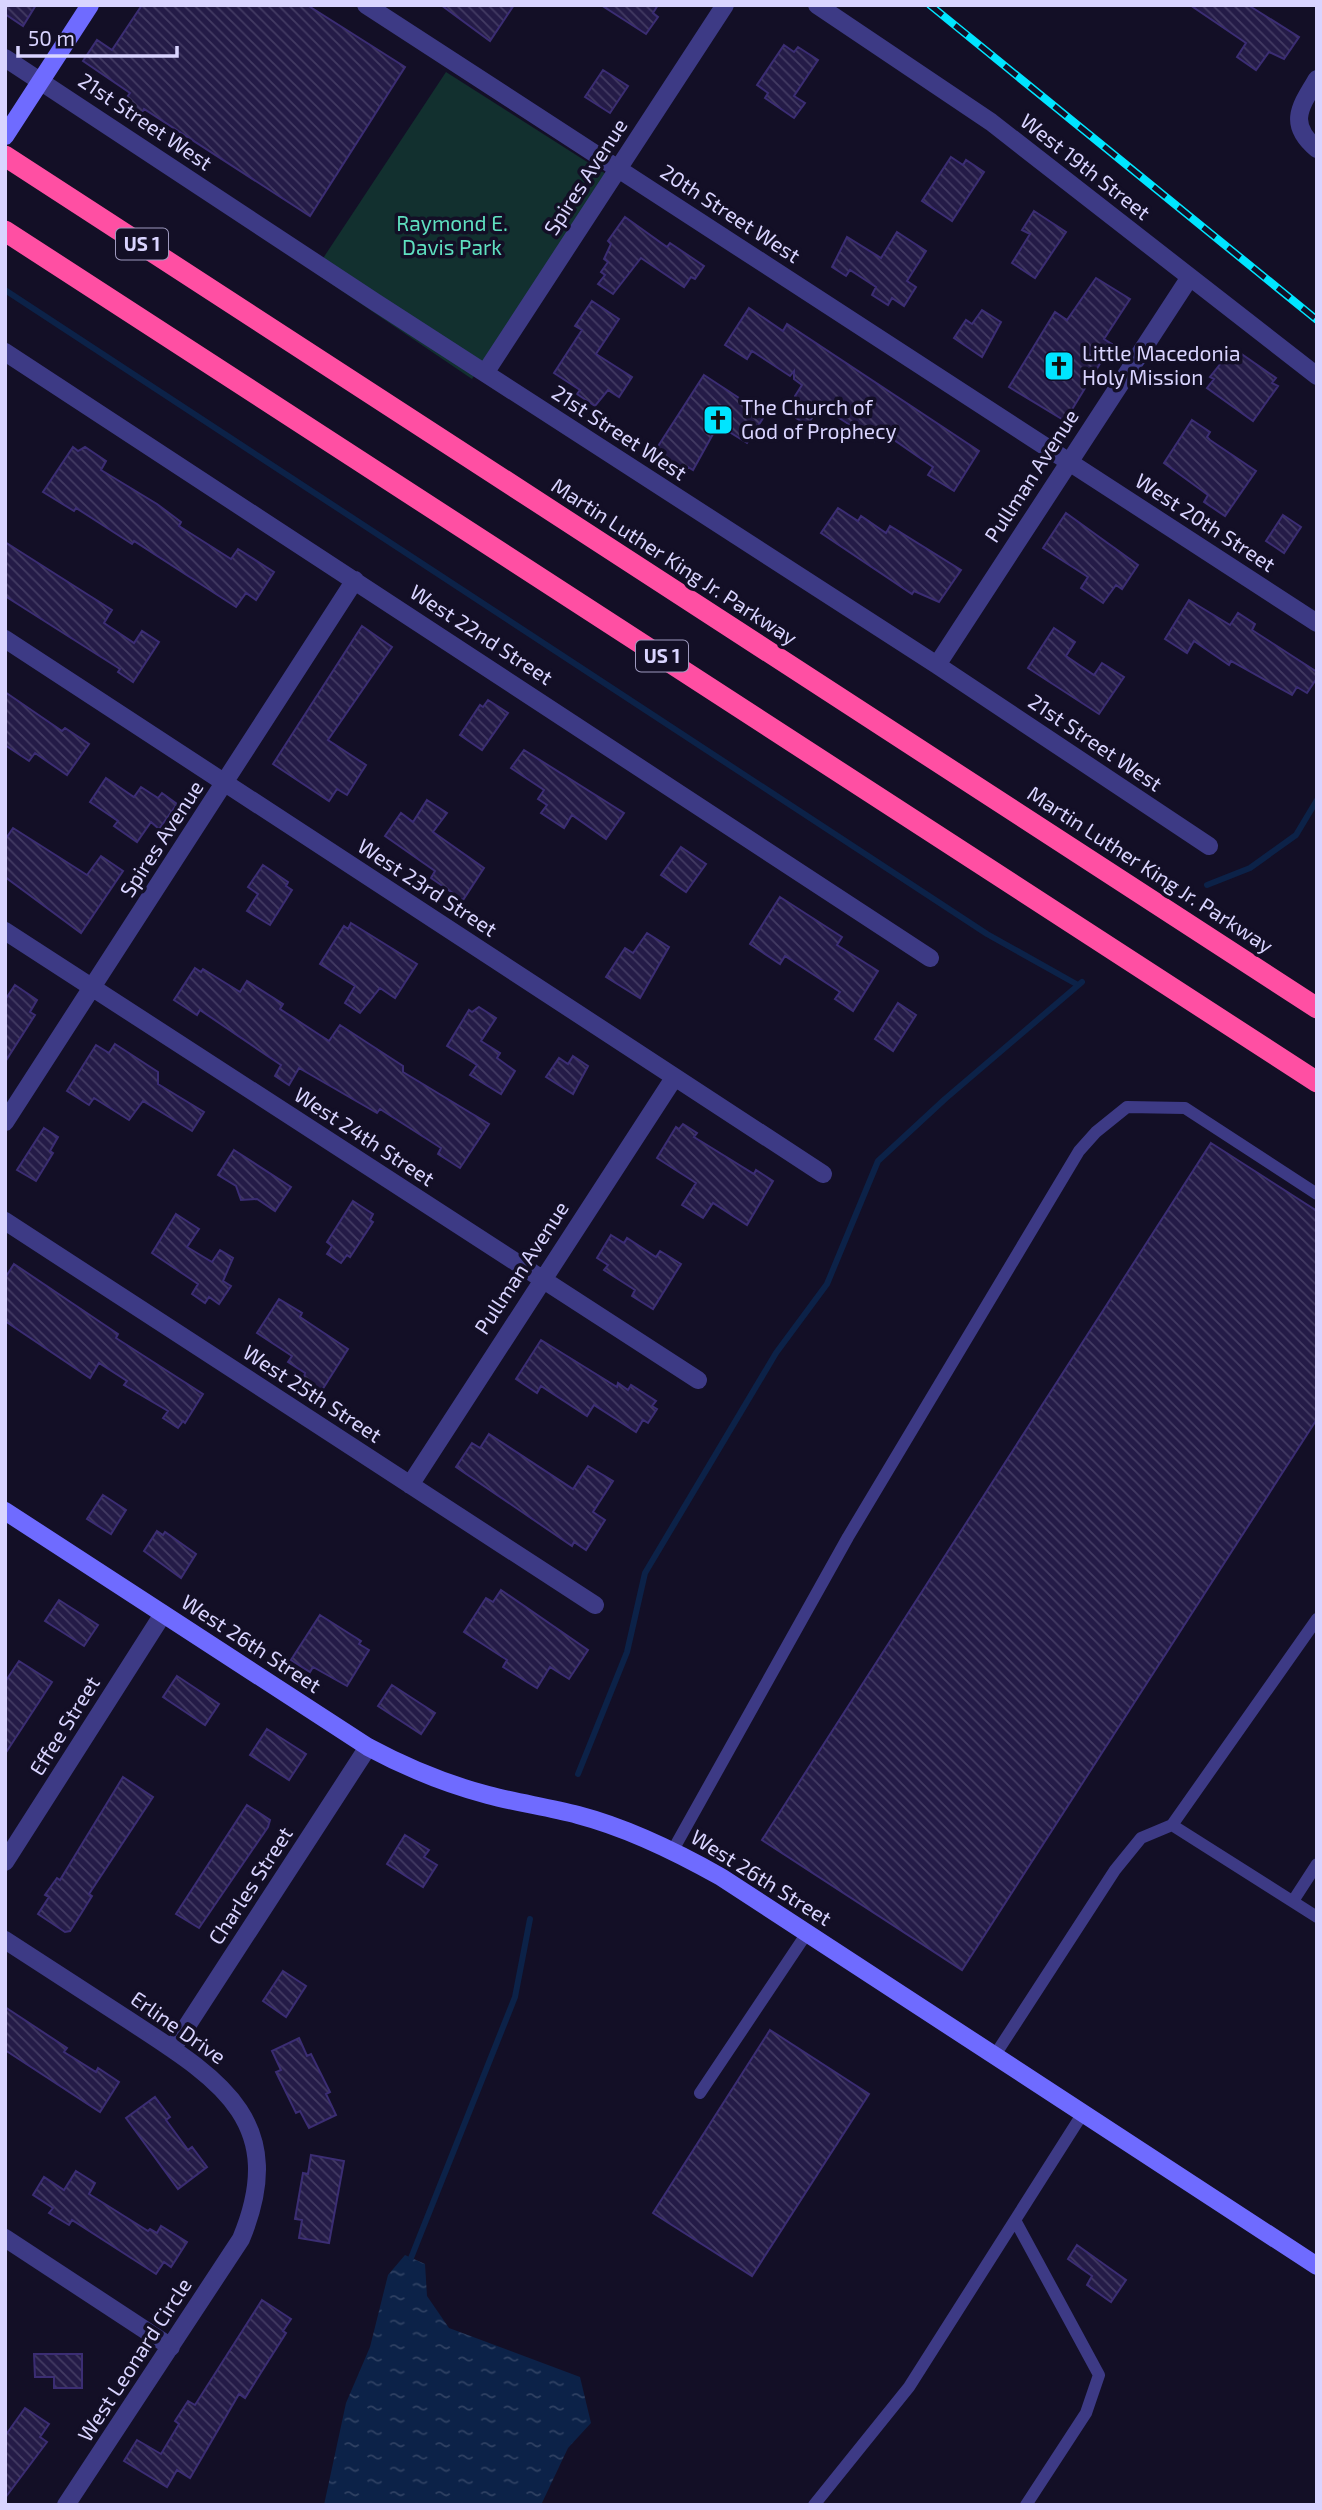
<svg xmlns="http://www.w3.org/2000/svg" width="1322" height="2510" viewBox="0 0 1322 2510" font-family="'Exo 2',sans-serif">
	<defs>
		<pattern id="water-ripples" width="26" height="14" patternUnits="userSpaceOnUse" patternTransform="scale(1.75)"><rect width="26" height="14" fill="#0c2248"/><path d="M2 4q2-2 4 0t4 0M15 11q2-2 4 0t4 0" fill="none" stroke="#2f4163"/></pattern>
		<pattern id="building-back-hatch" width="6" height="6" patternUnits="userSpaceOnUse" patternTransform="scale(1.75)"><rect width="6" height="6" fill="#241b47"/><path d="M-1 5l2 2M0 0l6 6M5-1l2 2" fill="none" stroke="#433b63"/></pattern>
	</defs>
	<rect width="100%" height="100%" fill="#130f26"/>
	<path fill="#12302f" d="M446 72 606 174 472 379 314 272Z"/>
	<path fill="url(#water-ripples)" d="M405 2255 425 2264 427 2296 449 2328 580 2377 591 2423 568 2448 541 2505H324L346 2403 370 2347 388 2275Z"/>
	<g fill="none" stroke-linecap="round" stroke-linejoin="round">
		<path stroke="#0c2248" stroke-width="6" d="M5 290 987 934 1078 985
			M1207 885 1250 868 1296 835 1317 800
			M578 1774 627 1652 645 1573 776 1353 827 1284 878 1161 945 1099 1082 982
			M411 2258 515 1997 530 1919"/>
	</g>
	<path fill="url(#building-back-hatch)" stroke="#3b2d73" stroke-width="2" d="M5 5H36L23 26 5 14Z
		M142 5H307L405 67 310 216 144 109 139 117 121 105 130 93 83 61 97 40 112 50Z
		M441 5H514L490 41Z
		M601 5H658L653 13 658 17 646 34Z
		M1190 5H1248L1299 37 1284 59 1269 52 1256 70 1237 57 1246 43Z
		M784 45 794 52 798 47 818 60 794 96 805 103 794 118 765 98 768 93 757 85Z
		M603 70 628 86 610 113 585 97Z
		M951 157 963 165 966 160 984 172 952 221 922 201Z
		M1034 211 1066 232 1035 278 1012 263 1030 234 1022 230Z
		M625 217 667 247 670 243 704 266 695 279 691 277 684 287 641 258 613 294 598 284 605 275 601 272 608 262 604 259 611 244 608 241Z
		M897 232 926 251 907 281 916 287 904 306 892 298 888 305 872 295 876 287 850 270 846 276 832 267 847 237 881 258Z
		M1096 278 1130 299 1104 339 1112 344 1065 421 1009 387 1055 312 1067 320Z
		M592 301 619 319 596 354 632 377 619 397 608 390 595 406 577 394 580 390 554 373 582 330 575 326Z
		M749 308 783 331 787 324 979 451 954 491 928 475 933 467 881 431 874 441 821 406 807 425 796 418 795 396 802 385 794 379V371L790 376 752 351 747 359 725 345Z
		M982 310 1001 322 982 357 954 338 966 320 972 324Z
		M1233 348 1276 378 1272 383 1278 386 1253 421 1207 388 1214 379 1210 377Z
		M704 375 765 415 747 443 718 425 693 470 688 467 685 470 655 451Z
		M1192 420 1210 432 1207 437 1210 440 1256 471 1225 516 1204 502 1208 495 1164 463Z
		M73 447 78 451 85 447 106 461 101 470 157 504 181 522 179 526 231 559 238 549 274 572 256 600 246 593 236 607 134 541 132 544 76 508 74 511 43 492Z
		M838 508 858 521 861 516 886 533 890 526 961 570 939 602 914 591 912 594 821 533Z
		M1066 513 1138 565 1122 589 1116 585 1103 603 1081 588 1088 577 1043 548Z
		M1283 515 1301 527 1284 553 1266 541Z
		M5 542 112 610 104 623 134 643 142 631 159 642 133 682 118 672 120 669 5 596Z
		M1189 600 1230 625 1238 613 1255 624 1252 630 1317 672V678L1307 693 1297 687 1292 695 1231 661 1229 665 1194 641 1187 653 1165 639Z
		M362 626 392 647 328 740 366 765 347 795 337 789 329 801 273 764Z
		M1054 628 1075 642 1066 656 1094 675 1102 663 1124 677 1099 714 1028 668Z
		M5 692 62 731 65 728 89 744 67 775 35 753 29 761 5 745Z
		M488 700 508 713 482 750 460 735 480 705 483 707Z
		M524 750 624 813 606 839 572 815 564 828 541 813 547 805 538 799 544 790 511 768Z
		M106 778 134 797 141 787 158 798 162 793 177 804 159 829 151 822 137 842 114 826 118 821 90 802Z
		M427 800 447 813 433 832 484 868 463 900 431 878 435 871 385 836 401 813 413 822Z
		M13 828 87 875 101 856 123 871 81 933 5 877V840Z
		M681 847 706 864 686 892 661 875Z
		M263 865 288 882 286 886 292 890 270 925 247 911 258 894 248 887Z
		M780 897 842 937 837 945 878 971 853 1011 835 999 840 992 785 956 780 964 750 944Z
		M351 923 417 964 395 998 380 988 360 1013 345 1003 355 986 320 964 344 926 348 929Z
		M647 933 669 947 640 998 606 977 625 948 633 953Z
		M195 968 201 972 203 969 240 992 247 981 283 1004 280 1009 329 1041 340 1025 403 1066V1072L489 1124 460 1168 438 1154 441 1148 380 1109 377 1113 299 1068 289 1085 275 1076 281 1065 200 1010 197 1015 174 1000Z
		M15 985 37 1000 30 1012 35 1015 5 1062V1000Z
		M898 1003 916 1015 893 1051 875 1039Z
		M479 1007 496 1018 481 1041 500 1053 497 1058 515 1071 501 1094 470 1075 477 1065 447 1046 469 1010 472 1012Z
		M115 1044 158 1072V1084L204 1112 192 1131 143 1101 129 1120 94 1098 89 1105 67 1091 96 1045 109 1053Z
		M573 1056 588 1066 573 1094 546 1077 559 1058 568 1064Z
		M683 1124 697 1133 694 1137 754 1174 756 1170 773 1181 747 1225 713 1203 703 1218 682 1205 696 1183 657 1158 676 1127 679 1129Z
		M44 1128 58 1137 50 1151 53 1153 36 1181 17 1170Z
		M1211 1143 1317 1211V1419L962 1970 762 1840Z
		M234 1150 291 1187 275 1211 257 1199 241 1200 236 1186 218 1175Z
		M353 1201 373 1214 370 1220 373 1222 350 1257 347 1255 341 1263 327 1254 332 1246 327 1242Z
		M176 1214 199 1229 187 1247 212 1262 220 1250 233 1258 223 1281 231 1286 219 1304 209 1297 205 1303 192 1294 198 1284 152 1253Z
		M611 1235 624 1243 627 1238 656 1257 660 1251 681 1264 653 1309 632 1296 635 1290 604 1270 608 1265 597 1258Z
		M14 1264 118 1334 116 1338 203 1394 185 1423 183 1421 178 1428 163 1418 168 1411 124 1385 127 1381 99 1363 90 1378 5 1321V1278Z
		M279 1299 302 1313 300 1317 348 1349 319 1395 302 1385 305 1373 288 1362 292 1356 257 1333Z
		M541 1340 617 1387 618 1383 628 1390 631 1385 656 1401 652 1406 657 1409 648 1423 643 1420 636 1432 594 1405 587 1416 541 1386 537 1393 516 1379Z
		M489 1434 573 1489 588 1466 613 1481 593 1512 605 1520 586 1550 574 1542 572 1546 456 1467 472 1443 480 1448Z
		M103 1495 126 1510 111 1534 87 1519Z
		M157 1531 163 1535 165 1532 196 1554 181 1578 144 1551Z
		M501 1590 588 1650 569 1679 550 1667 537 1688 503 1667 507 1660 464 1632 486 1598 493 1602Z
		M59 1600 98 1625 84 1646 45 1621Z
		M320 1615 361 1641 359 1644 369 1650 347 1686 313 1667 310 1672 291 1660Z
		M19 1661 52 1682 5 1754V1682Z
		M177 1676 219 1704 205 1725 163 1697Z
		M392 1685 435 1713 421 1734 378 1706Z
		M267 1729 306 1754 289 1780 250 1755Z
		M123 1777 153 1797 89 1894 92 1896 79 1917 70 1931 65 1932 38 1914 49 1897 45 1895 57 1878 60 1880Z
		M247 1805 270 1820 268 1827 199 1928 176 1914Z
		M405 1835 429 1850 424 1857 437 1865 423 1887 387 1864Z
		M283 1971 306 1986 286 2017 263 2001Z
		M5 2007 67 2048 64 2052 96 2072 98 2068 119 2082 100 2112 5 2050Z
		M770 2030 869 2094 752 2276 653 2213Z
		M299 2038 307 2056 311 2054 330 2092 326 2094 336 2115 309 2128 300 2111 296 2113 276 2072 281 2070 272 2051Z
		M155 2097 170 2117 166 2120 188 2150 192 2147 207 2167 178 2189 126 2118Z
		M311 2155 344 2161 329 2243 299 2238 302 2220 295 2219 303 2173 308 2174Z
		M76 2171 95 2183 89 2194 148 2231 150 2229 157 2233 161 2226 187 2242 171 2267 164 2262 156 2274 72 2220 69 2225 49 2213 53 2208 33 2195 44 2177 64 2190Z
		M1077 2245 1126 2280 1111 2302 1087 2285 1092 2276 1068 2259Z
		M262 2300 291 2319 283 2331 286 2333 245 2398 239 2394 190 2478 177 2470 167 2487 124 2461 137 2440 161 2454 179 2424 175 2421 188 2401 195 2405Z
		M34 2354H82V2388H54V2377H35Z
		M25 2408 49 2424 40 2437 47 2442 5 2498V2436Z"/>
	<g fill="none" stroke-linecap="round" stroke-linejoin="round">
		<path stroke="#3d3a85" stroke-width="12" d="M1172 1825 1317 1619
			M673 1850 848 1537 1079 1151 1096 1132 1127 1107 1185 1108 1317 1194
			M1293 1901 1317 1864
			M995 2055 1115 1870 1141 1838 1172 1825 1317 1917
			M700 2093 807 1933
			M1015 2220 1099 2375 1086 2413 1026 2505
			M814 2505 909 2387 1083 2113"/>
		<path stroke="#3d3a85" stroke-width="18" d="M366 5 1317 623
			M817 5 991 122 1317 376
			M5 58 375 302 937 665 1209 846
			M1317 79C1300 107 1287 124 1317 149
			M5 352 930 958
			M485 373 725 5
			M5 639 823 1174
			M937 665 1190 277
			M5 931 698 1380
			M5 1122 355 580
			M5 1221 595 1605
			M410 1485 674 1078
			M5 1862 163 1614
			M5 1940C47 1967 89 1994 130 2021 219 2079 290 2121 241 2239L66 2505
			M172 2049 368 1747
			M5 2238 171 2347"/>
		<path stroke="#6f6bff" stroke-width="18" d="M5 136 90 5
			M5 1511 368 1747C407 1768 446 1784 488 1795 518 1803 548 1807 578 1815 628 1828 675 1851 721 1877L1317 2266"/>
		<path stroke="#ff4fa3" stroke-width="21" d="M5 156 1317 1008
			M5 231 1317 1082"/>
		<g stroke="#00e5ff" stroke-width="8">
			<path id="rail" d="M930 5 1317 320"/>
		</g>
		<use href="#rail" stroke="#130f26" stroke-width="5" stroke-dasharray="16" stroke-linecap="butt"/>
	</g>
	<defs>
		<g id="church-square" transform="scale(1.575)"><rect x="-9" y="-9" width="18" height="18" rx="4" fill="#00e5ff" stroke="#130f26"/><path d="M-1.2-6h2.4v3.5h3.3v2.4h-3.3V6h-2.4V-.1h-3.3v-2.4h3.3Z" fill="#111"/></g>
	</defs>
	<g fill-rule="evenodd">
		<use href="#church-square" x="1059" y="366"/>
		<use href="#church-square" x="718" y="420"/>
	</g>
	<g text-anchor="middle" stroke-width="7" stroke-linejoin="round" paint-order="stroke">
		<g fill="#130f26" stroke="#9e99be" stroke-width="2">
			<rect x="116" y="228.5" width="52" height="31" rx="5"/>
			<rect x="636" y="640.5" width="52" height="31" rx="5"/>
		</g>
		<g font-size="19" font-weight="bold" fill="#d9d4ff">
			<text x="142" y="251">US 1</text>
			<text x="662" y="663">US 1</text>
		</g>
		<g font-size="21" fill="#d9d4ff" stroke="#130f26">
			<text transform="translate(145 122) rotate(34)" y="7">21st Street West</text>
			<text transform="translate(1085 167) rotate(38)" y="7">West 19th Street</text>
			<text transform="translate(586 177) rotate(-57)" y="7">Spires Avenue</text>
			<text transform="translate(730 214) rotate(33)" y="7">20th Street West</text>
			<text transform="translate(619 433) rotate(33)" y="7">21st Street West</text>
			<text transform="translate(1032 476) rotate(-57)" y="7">Pullman Avenue</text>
			<text transform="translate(1205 523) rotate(33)" y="7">West 20th Street</text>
			<text transform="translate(674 562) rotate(33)" y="7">Martin Luther King Jr. Parkway</text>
			<text transform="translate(481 635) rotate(33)" y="7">West 22nd Street</text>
			<text transform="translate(1095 743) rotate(34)" y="7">21st Street West</text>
			<text transform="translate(162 839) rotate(-57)" y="7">Spires Avenue</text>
			<text transform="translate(1150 870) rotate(33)" y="7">Martin Luther King Jr. Parkway</text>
			<text transform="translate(427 888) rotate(33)" y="7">West 23rd Street</text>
			<text transform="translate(364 1137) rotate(33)" y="7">West 24th Street</text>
			<text transform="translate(522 1268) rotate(-57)" y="7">Pullman Avenue</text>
			<text transform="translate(312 1394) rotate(33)" y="7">West 25th Street</text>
			<text transform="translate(251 1644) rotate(33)" y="7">West 26th Street</text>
			<text transform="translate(65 1726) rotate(-58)" y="7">Effee Street</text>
			<text transform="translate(761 1878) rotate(32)" y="7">West 26th Street</text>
			<text transform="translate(251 1886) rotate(-57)" y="7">Charles Street</text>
			<text transform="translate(178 2028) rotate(35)" y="7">Erline Drive</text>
			<text transform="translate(135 2360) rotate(-57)" y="7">West Leonard Circle</text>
		</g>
		<g font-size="21" fill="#5fe0c0" stroke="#130f26">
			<text x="452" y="231">Raymond E.<tspan x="452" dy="24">Davis Park</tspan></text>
		</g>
		<g font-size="21" fill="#d9d4ff" stroke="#130f26" text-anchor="start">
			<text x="1082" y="361">Little Macedonia<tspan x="1082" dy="24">Holy Mission</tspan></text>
			<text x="741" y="415">The Church of<tspan x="741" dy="24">God of Prophecy</tspan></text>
		</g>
	</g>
	<rect width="1322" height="2510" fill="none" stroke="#d9d4ff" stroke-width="14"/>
	<path d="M18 46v10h159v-10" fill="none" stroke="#d9d4ff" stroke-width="3.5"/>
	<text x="28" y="46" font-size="21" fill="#d9d4ff" stroke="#130f26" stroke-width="5" paint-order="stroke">50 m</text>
</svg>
